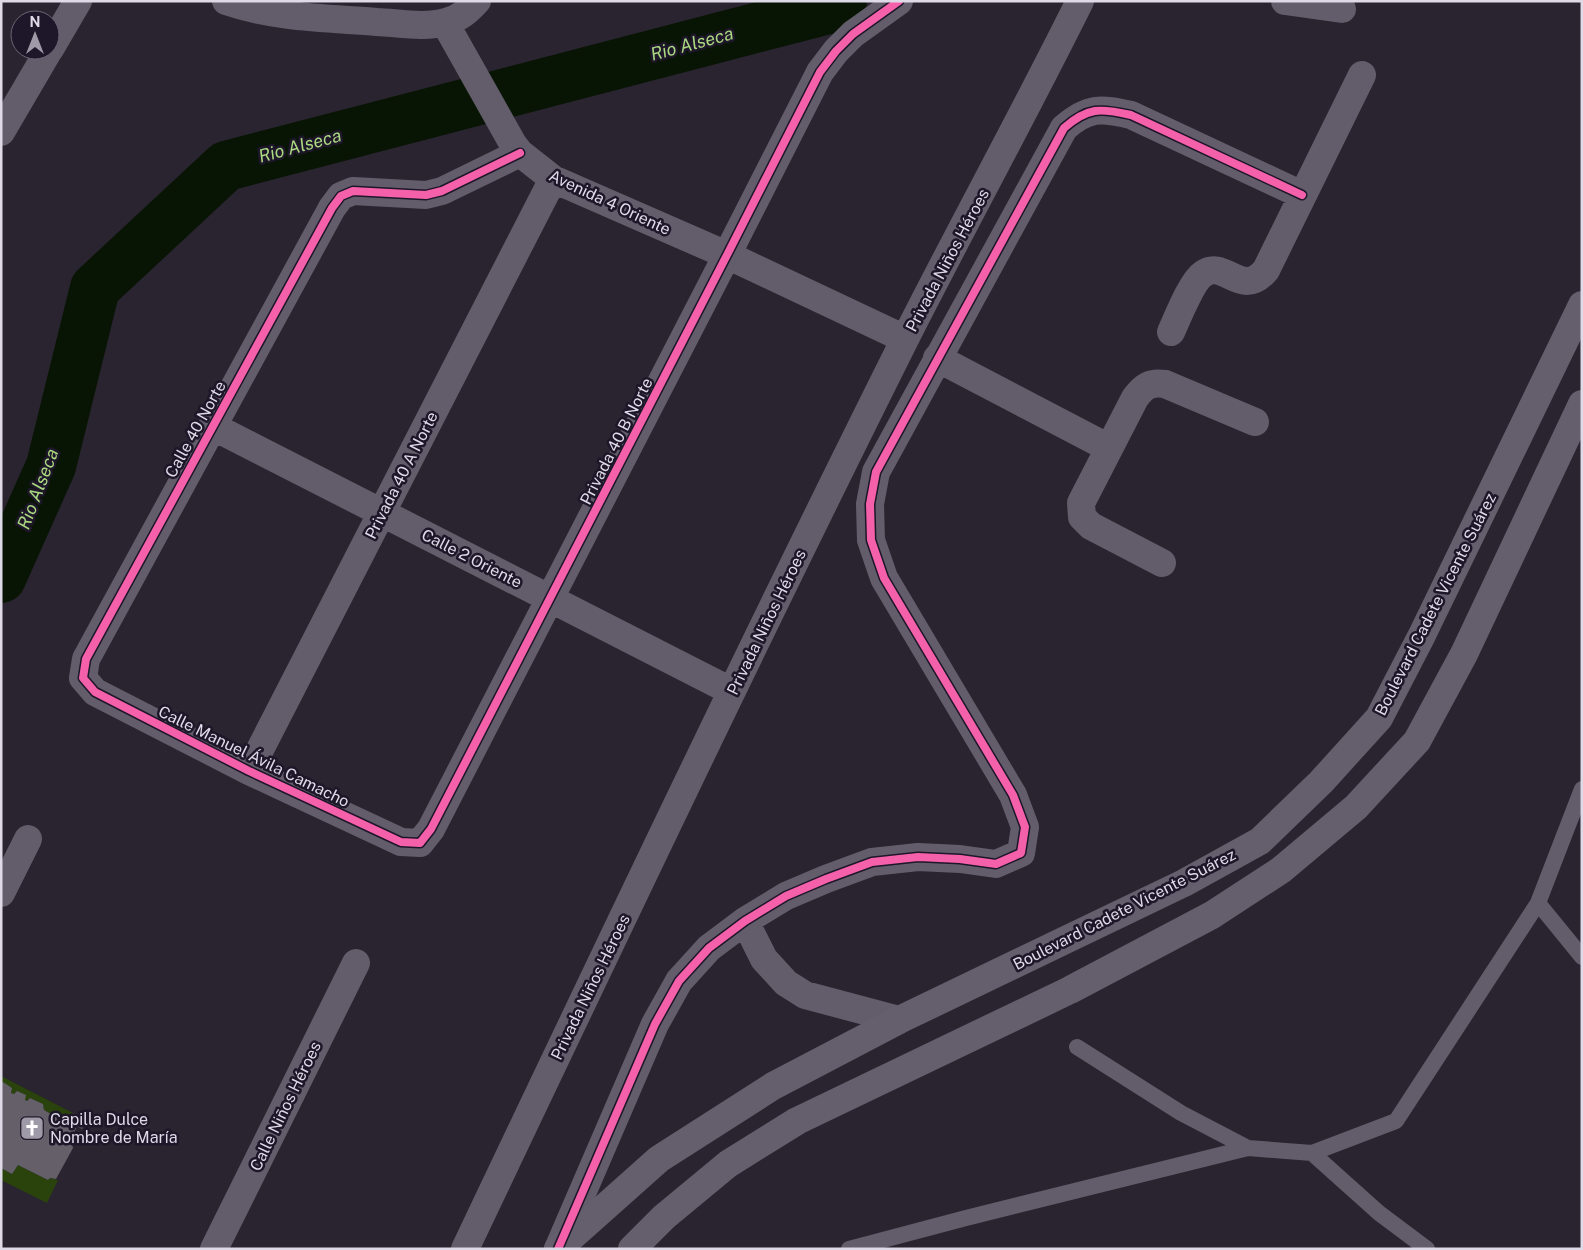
<svg xmlns="http://www.w3.org/2000/svg" width="1583" height="1250" viewBox="0 0 1583 1250" font-family="'Public Sans',sans-serif">
	<rect width="100%" height="100%" fill="#29242f"/>
	<path fill="#2a420b" d="M1 1076 73 1113 67 1123 44 1110 43 1104 30 1098 27 1101 25 1100V1095L17 1091 14 1094 11 1093 12 1088 3 1083H1Z
		M18 1165 48 1180 50 1178 58 1180 47 1203 1 1180V1168L12 1174Z"/>
	<g fill="none" stroke-linecap="round" stroke-linejoin="round">
		<path stroke="#081504" stroke-width="50" d="M1 578 51 466 95 288 226 166 836 7 842 1"/>
	</g>
	<path fill="#645f69" d="M3 1082 12 1088 11 1093 14 1094 17 1091 26 1095 25 1100 27 1101 30 1098 43 1104 44 1110 76 1128 74 1133 76 1136 72 1144 73 1148 56 1179 50 1178 48 1180 18 1165 12 1174 1 1168V1083Z
		M73 1113 87 1120 82 1129 69 1122Z"/>
	<g fill="none" stroke-linecap="round" stroke-linejoin="round">
		<path stroke="#635d6b" stroke-width="16" d="M1538 903 1582 957
			M1077 1047 1181 1113 1248 1148
			M1312 1153 1396 1121 1538 903 1582 789
			M849 1249 966 1218 1248 1148 1312 1153 1379 1213 1427 1249"/>
		<path stroke="#635d6b" stroke-width="28" d="M226 1C275 18 326 18 377 22 399 23 425 28 446 22 460 18 468 11 477 1
			M1285 1 1342 9
			M445 23 513 144 520 153 553 179 727 255 905 339
			M50 49 78 1
			M1 132 49 50
			M520 153 442 191 426 195 353 191 341 196 332 208 86 659 83 678 95 692 249 771 401 842 420 843 431 829 727 255 820 72 836 51 853 34 899 1
			M1171 332C1177 319 1192 281 1203 274 1225 258 1241 300 1266 270L1362 75
			M937 358 1109 448
			M212 426 731 691
			M1162 563 1091 526 1082 517 1081 503 1135 398C1144 386 1150 382 1165 384L1255 422
			M249 771 553 179
			M1 893 28 839
			M745 921 764 959 786 983 805 995 899 1020
			M214 1249 356 963
			M465 1249C609 946 753 643 903 343 961 228 1023 116 1080 1
			M558 1249 655 1024 679 981 709 948 745 921 786 896 826 879 872 862 918 857 960 859 996 864 1021 853 1025 827 1013 795 884 578 871 540 870 504 876 472 1064 128C1088 107 1100 108 1131 115L1302 195"/>
		<path stroke="#645e6d" stroke-width="28" d="M558 1249 659 1159 773 1086 899 1020 1184 883 1260 841 1321 782 1379 718 1422 635 1582 305
			M632 1249 664 1217 728 1164 797 1121 1070 990 1212 915 1281 870 1356 807 1417 741 1464 654 1582 404"/>
		<g stroke="#1e1629" stroke-width="11">
			<path id="cycleway" d="M520 153 442 191 426 195 353 191 341 196 332 208 86 659 83 678 95 692 249 771 401 842 420 843 431 829 727 255 820 72 836 51 853 34 899 1
				M558 1249 655 1024 679 981 709 948 745 921 786 896 826 879 872 862 918 857 960 859 996 864 1021 853 1025 827 1013 795 884 578 871 540 870 504 876 472 1064 128C1088 107 1100 108 1131 115L1302 195"/>
		</g>
		<use href="#cycleway" stroke="#f560ab" stroke-width="8"/>
	</g>
	<defs>
		<g id="church-square" transform="scale(1.25)"><rect x="-9" y="-9" width="18" height="18" rx="4" fill="#9f9aa7" stroke="#1e1629"/><path d="M-1.2-6h2.4v3.5h3.3v2.4h-3.3V6h-2.4V-.1h-3.3v-2.4h3.3Z" fill="#fff"/></g>
	</defs>
	<g fill-rule="evenodd">
		<use href="#church-square" x="32" y="1128"/>
	</g>
	<g text-anchor="middle" stroke-width="5" stroke-linejoin="round" paint-order="stroke">
		<g font-size="16" fill="#dfdae7" stroke="#1e1629">
			<text transform="translate(610 202) rotate(25)" y="6">Avenida 4 Oriente</text>
			<text transform="translate(947 260) rotate(-62)" y="6">Privada Niños Héroes</text>
			<text transform="translate(195 429) rotate(-61)" y="6">Calle 40 Norte</text>
			<text transform="translate(616 441) rotate(-63)" y="6">Privada 40 B Norte</text>
			<text transform="translate(401 475) rotate(-63)" y="6">Privada 40 A Norte</text>
			<text transform="translate(472 558) rotate(27)" y="6">Calle 2 Oriente</text>
			<text transform="translate(1435 604) rotate(-63)" y="6">Boulevard Cadete Vicente Suárez</text>
			<text transform="translate(766 622) rotate(-64)" y="6">Privada Niños Héroes</text>
			<text transform="translate(254 756) rotate(26)" y="6">Calle Manuel Ávila Camacho</text>
			<text transform="translate(1124 909) rotate(-27)" y="6">Boulevard Cadete Vicente Suárez</text>
			<text transform="translate(590 987) rotate(-64)" y="6">Privada Niños Héroes</text>
			<text transform="translate(285 1106) rotate(-64)" y="6">Calle Niños Héroes</text>
		</g>
		<g font-size="16" fill="#dfdae7" stroke="#1e1629" text-anchor="start">
			<text x="50" y="1125">Capilla Dulce<tspan x="50" dy="18">Nombre de María</tspan></text>
		</g>
		<g font-size="18" font-style="italic" fill="#aad980" stroke="#1e1629">
			<text transform="translate(692 44) rotate(-15)" y="6">Rio Alseca</text>
			<text transform="translate(300 146) rotate(-15)" y="6">Rio Alseca</text>
			<text transform="translate(38 489) rotate(-69)" y="6">Rio Alseca</text>
		</g>
	</g>
	<rect width="1583" height="1250" fill="none" stroke="#dfdae7" stroke-width="5"/>
	<g transform="translate(35 35)"><circle r="24" fill="#1e1629" stroke="#6b6475"/>
	<path d="M0-4L9 19L0 12L-9 19Z" fill="#9f9aa7"/>
	<text y="-8" font-size="14" font-weight="bold" text-anchor="middle" fill="#dfdae7">N</text>
	</g>
</svg>
